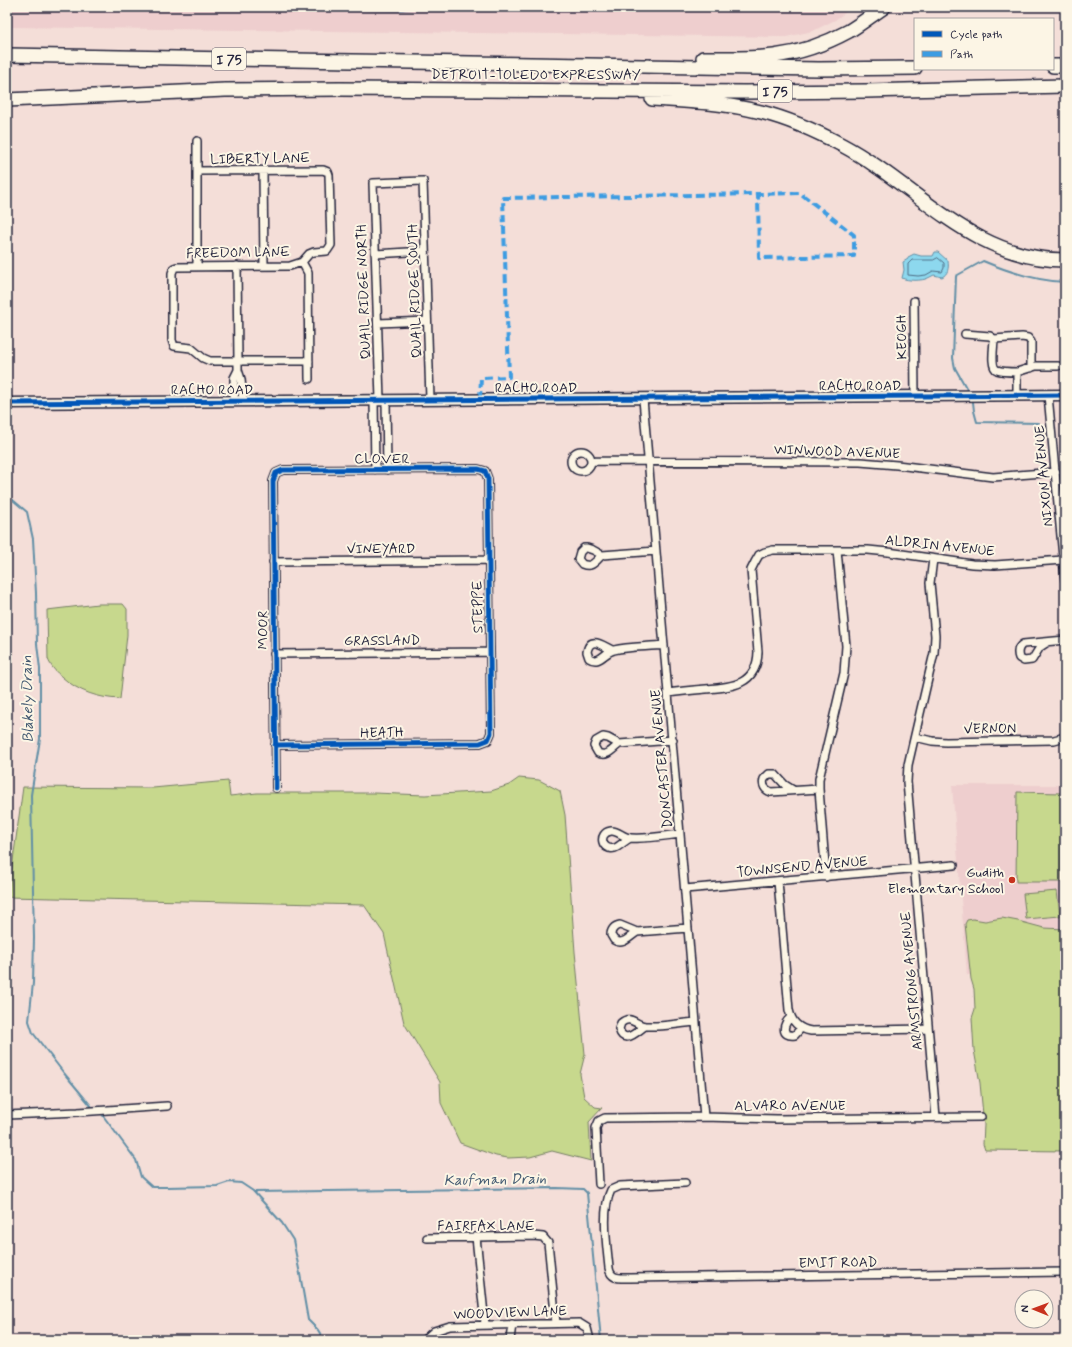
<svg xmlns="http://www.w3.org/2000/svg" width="1072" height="1347" viewBox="0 0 1072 1347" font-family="Mynerve,sans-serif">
	<rect width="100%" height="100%" fill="#f4ded8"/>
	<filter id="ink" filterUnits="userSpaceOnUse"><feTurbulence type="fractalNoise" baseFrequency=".025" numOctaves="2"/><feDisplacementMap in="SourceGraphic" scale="8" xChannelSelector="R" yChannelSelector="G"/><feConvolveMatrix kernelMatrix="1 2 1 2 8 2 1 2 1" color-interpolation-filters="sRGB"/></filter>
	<g filter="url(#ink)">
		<path fill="#eecece" d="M7 7H853L835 20 813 31 786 37 7 27Z
			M952 785H1065V975H967Z"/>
		<path fill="#c7d88d" stroke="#747d64" d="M98 604H123L127 609V635L120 699C98 698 79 692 62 677 56 672 51 667 48 659L47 610Z
			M519 778 539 780 560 791 565 815 575 952 585 1054 580 1074 584 1097 595 1107 602 1108 589 1122 591 1161 552 1151 530 1157 508 1158 496 1156 460 1143 441 1103 440 1082 404 1023 384 934 364 905 8 897 23 787 153 788 228 781 230 796 257 793H374L425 795 491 791 509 785Z
			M1017 792 1062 793 1061 882H1016Z
			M1057 891 1060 916 1026 919 1023 894Z
			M1002 918 1018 921 1044 928 1065 929V1151L985 1150 983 1144 984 1125 980 1083 974 1050 972 1018 975 1009 974 989 971 979 965 924 967 920 973 919 985 921Z"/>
		<path fill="#8dd8ee" stroke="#628fa6" d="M935 252H938L948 261C949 268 948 274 942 277L934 275C932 276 930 277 928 278 923 281 907 281 902 278L904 270 903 262 908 259V257L914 254 921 256H933Z"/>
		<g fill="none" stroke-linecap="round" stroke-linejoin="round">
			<path stroke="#4d6b83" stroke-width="1" d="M938 258 944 263V268L942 272 933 271 926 275 918 276 908 275V264L912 260H933Z"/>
			<path stroke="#628fa6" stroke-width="2" d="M239 7 397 10 422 7
				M968 391 955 368 953 358 956 276 983 261C1009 272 1036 281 1065 282
				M973 402 974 411 977 422 1039 423
				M1062 423H1065
				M7 495 27 512 33 539 36 593 37 644 40 669V739L31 795 34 938 33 983 29 1021 33 1033 63 1072 92 1107
				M101 1113 136 1160 141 1177 152 1187H166L217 1186 229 1182 241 1183 253 1191 282 1223 293 1240 300 1274 308 1320 318 1330 324 1340
				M254 1192 557 1188 583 1189 587 1193 601 1340"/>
			<g stroke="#22223b" stroke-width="10">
				<path id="street" d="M197 141V267
					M197 171 323 170 328 172 329 175 331 245 327 251 314 252 309 254 302 262 290 266 177 267 174 268 172 273V340L174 346 191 348 203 358 210 361H309
					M263 171 264 266
					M375 254 425 251
					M302 262 308 273 309 379
					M237 266 238 362V370L241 379 243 401
					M914 301 915 396
					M378 323 427 321
					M965 334 990 336 994 339C994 346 990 367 997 370 1002 372 1011 372 1017 372
					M994 339 1022 337 1028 338 1031 342V368
					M1048 395 1065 579
					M1017 396V372L1036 366H1058
					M643 399 704 1117
					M374 400 375 470
					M380 400 373 183 423 181 430 399
					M386 400 387 470
					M234 401V378L238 370
					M571 461a10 10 0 1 1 20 0a10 10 0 1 1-20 0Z
					M591 461 860 462 897 465 993 477 1056 472
					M602 555C595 562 592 568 582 564L578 559 580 552 584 548H587L593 550 602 555 656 551
					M933 559 930 583 935 636 934 653 908 765 907 782 936 1117
					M273 562 489 560
					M1046 643 1040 647 1032 660 1024 661 1019 658C1017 652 1018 647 1023 644L1065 640
					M612 650C603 646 590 635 587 652L589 658C600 665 604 652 614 650 629 646 648 647 664 645
					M274 654 490 652
					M668 693C681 691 693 690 706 689 732 687 757 685 758 652L751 570 755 562 759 555 765 552 773 550H868L888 552 972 564 995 565 1063 560
					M915 737 932 741 946 742 1054 740 1065 737
					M619 744C612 750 607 757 598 753L594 746 596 741 603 737 608 738 619 744 673 740
					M275 745 480 743 488 740 491 733 488 479 485 471 478 469 283 470 276 473 273 481 276 788
					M793 790 785 785 775 774H769L764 779C762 785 765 790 771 792L819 789
					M630 838C624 841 619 847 615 848 602 852 597 833 611 831 618 830 623 838 631 838 647 839 664 836 680 834
					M826 877 819 789V779L844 673 846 646 837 550
					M778 881 789 1010C791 1021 799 1029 811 1031L928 1029
					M685 889 954 865
					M637 932C629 937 623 946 614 940L611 935C611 930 614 926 620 925L637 932 688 928
					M791 1017C783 1024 780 1037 795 1035L801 1028
					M645 1026C637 1031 624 1046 619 1029L621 1023C631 1014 636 1026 646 1026 662 1027 680 1023 696 1022
					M7 1115 78 1112 167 1106
					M685 1183 620 1186 611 1190C601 1210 607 1246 609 1268 611 1280 620 1278 630 1278L1065 1272
					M599 1184 596 1128 599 1121 605 1118 704 1117 777 1119 981 1117
					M476 1237 485 1324
					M427 1238 533 1236 543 1237 548 1243 549 1252 556 1323
					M424 1340 434 1331 450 1326 579 1323 587 1328 590 1340
					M510 1340 512 1324"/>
			</g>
			<g stroke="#22223b" stroke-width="13">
				<path id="secondary" d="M7 403 1065 395"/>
			</g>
			<g stroke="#22223b" stroke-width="16">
				<path id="highway" d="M7 55 819 69 915 68
					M703 58C727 58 750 59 774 56 799 53 827 43 849 31 861 24 872 15 884 7
					M1053 66H1065
					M652 99C689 101 725 103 761 112 789 119 816 131 842 145 917 185 972 260 1065 260
					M7 100 225 90 340 89 745 92 866 91 1065 86"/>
			</g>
			<use href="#street" stroke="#fcf5e5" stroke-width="7"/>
			<use href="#secondary" stroke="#fcf5e5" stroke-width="10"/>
			<use href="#highway" stroke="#fcf5e5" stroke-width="13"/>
			<path stroke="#3c9ce2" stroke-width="4" stroke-dasharray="8 4" stroke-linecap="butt" d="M480 399 481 378 509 377 503 198 758 194 800 193 854 235V256L759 258 758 194"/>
			<g stroke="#fcf5e5" stroke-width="8">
				<path id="cycleway" d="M7 403 1065 395
					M275 745 480 743 488 740 491 733 488 479 485 471 478 469 283 470 276 473 273 481 276 788"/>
			</g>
			<use href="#cycleway" stroke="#0057b8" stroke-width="5"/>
		</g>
	</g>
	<circle fill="#c8321e" stroke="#fcf5e5" stroke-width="1.5" cx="1012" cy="880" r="4"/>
	<g text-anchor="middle" stroke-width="4" stroke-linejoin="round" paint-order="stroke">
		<g fill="#fcf5e5" stroke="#63616e" stroke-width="1">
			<rect x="212" y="48" width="34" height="22" rx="3"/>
			<rect x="758" y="80" width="34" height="22" rx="3"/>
		</g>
		<g font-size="13" font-weight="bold" fill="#22223b">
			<text x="229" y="64">I 75</text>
			<text x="775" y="96">I 75</text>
		</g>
		<g font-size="14" fill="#22223b" stroke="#fcf5e5">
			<text x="536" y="79">DETROIT-TOLEDO EXPRESSWAY</text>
			<text transform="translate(260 158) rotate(-1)" y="5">LIBERTY LANE</text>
			<text transform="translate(238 252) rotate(-1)" y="5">FREEDOM LANE</text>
			<text transform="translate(414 291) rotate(-92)" y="5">QUAIL RIDGE SOUTH</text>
			<text transform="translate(363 292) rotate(-92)" y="5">QUAIL RIDGE NORTH</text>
			<text transform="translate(901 337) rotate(-91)" y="5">KEOGH</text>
			<text x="860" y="390">RACHO ROAD</text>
			<text x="536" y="392">RACHO ROAD</text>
			<text x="212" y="394">RACHO ROAD</text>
			<text transform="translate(837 451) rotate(2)" y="5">WINWOOD AVENUE</text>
			<text x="382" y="463">CLOVER</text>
			<text transform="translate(1043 476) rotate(-95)" y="5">NIXON AVENUE</text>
			<text transform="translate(940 545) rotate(6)" y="5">ALDRIN AVENUE</text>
			<text x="381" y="553">VINEYARD</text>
			<text transform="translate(477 607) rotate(-91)" y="5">STEPPE</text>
			<text transform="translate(262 630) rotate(-90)" y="5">MOOR</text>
			<text x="382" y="645">GRASSLAND</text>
			<text transform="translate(990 728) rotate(-1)" y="5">VERNON</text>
			<text transform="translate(382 732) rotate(-1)" y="5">HEATH</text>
			<text transform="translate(661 759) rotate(-95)" y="5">DONCASTER AVENUE</text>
			<text transform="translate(802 866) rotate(-5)" y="5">TOWNSEND AVENUE</text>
			<text transform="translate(911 981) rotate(-95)" y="5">ARMSTRONG AVENUE</text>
			<text x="790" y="1110">ALVARO AVENUE</text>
			<text x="486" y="1230">FAIRFAX LANE</text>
			<text transform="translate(838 1262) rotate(-1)" y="5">EMIT ROAD</text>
			<text transform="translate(510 1312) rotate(-2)" y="5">WOODVIEW LANE</text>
		</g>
		<g font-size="14" fill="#22223b" stroke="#fcf5e5" text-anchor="end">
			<text x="1004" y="877">Gudith<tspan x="1004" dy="16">Elementary School</tspan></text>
		</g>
		<g font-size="15" font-style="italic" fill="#425971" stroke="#fcf5e5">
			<text transform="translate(27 699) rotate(-91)" y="5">Blakely Drain</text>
			<text transform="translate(495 1179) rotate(-1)" y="5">Kaufman Drain</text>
		</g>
	</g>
	<rect width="1072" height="1347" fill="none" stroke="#fcf5e5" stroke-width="24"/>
	<rect x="12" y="12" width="1048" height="1323" fill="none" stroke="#22223b" stroke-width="1.5" filter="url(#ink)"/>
	<rect x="914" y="18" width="140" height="52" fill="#fcf5e5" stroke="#a5a1a1"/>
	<rect x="922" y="31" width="20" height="6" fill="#0057b8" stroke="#a5a1a1"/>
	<text x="950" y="38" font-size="12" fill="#22223b">Cycle path</text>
	<rect x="922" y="51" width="20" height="6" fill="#3c9ce2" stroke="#a5a1a1"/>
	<text x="950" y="58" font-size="12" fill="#22223b">Path</text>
	<g transform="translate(1034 1309) rotate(271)"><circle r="19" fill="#fcf5e5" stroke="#a5a1a1"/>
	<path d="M0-3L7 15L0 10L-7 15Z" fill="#c8321e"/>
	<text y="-6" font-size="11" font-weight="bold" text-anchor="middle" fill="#22223b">N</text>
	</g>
</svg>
